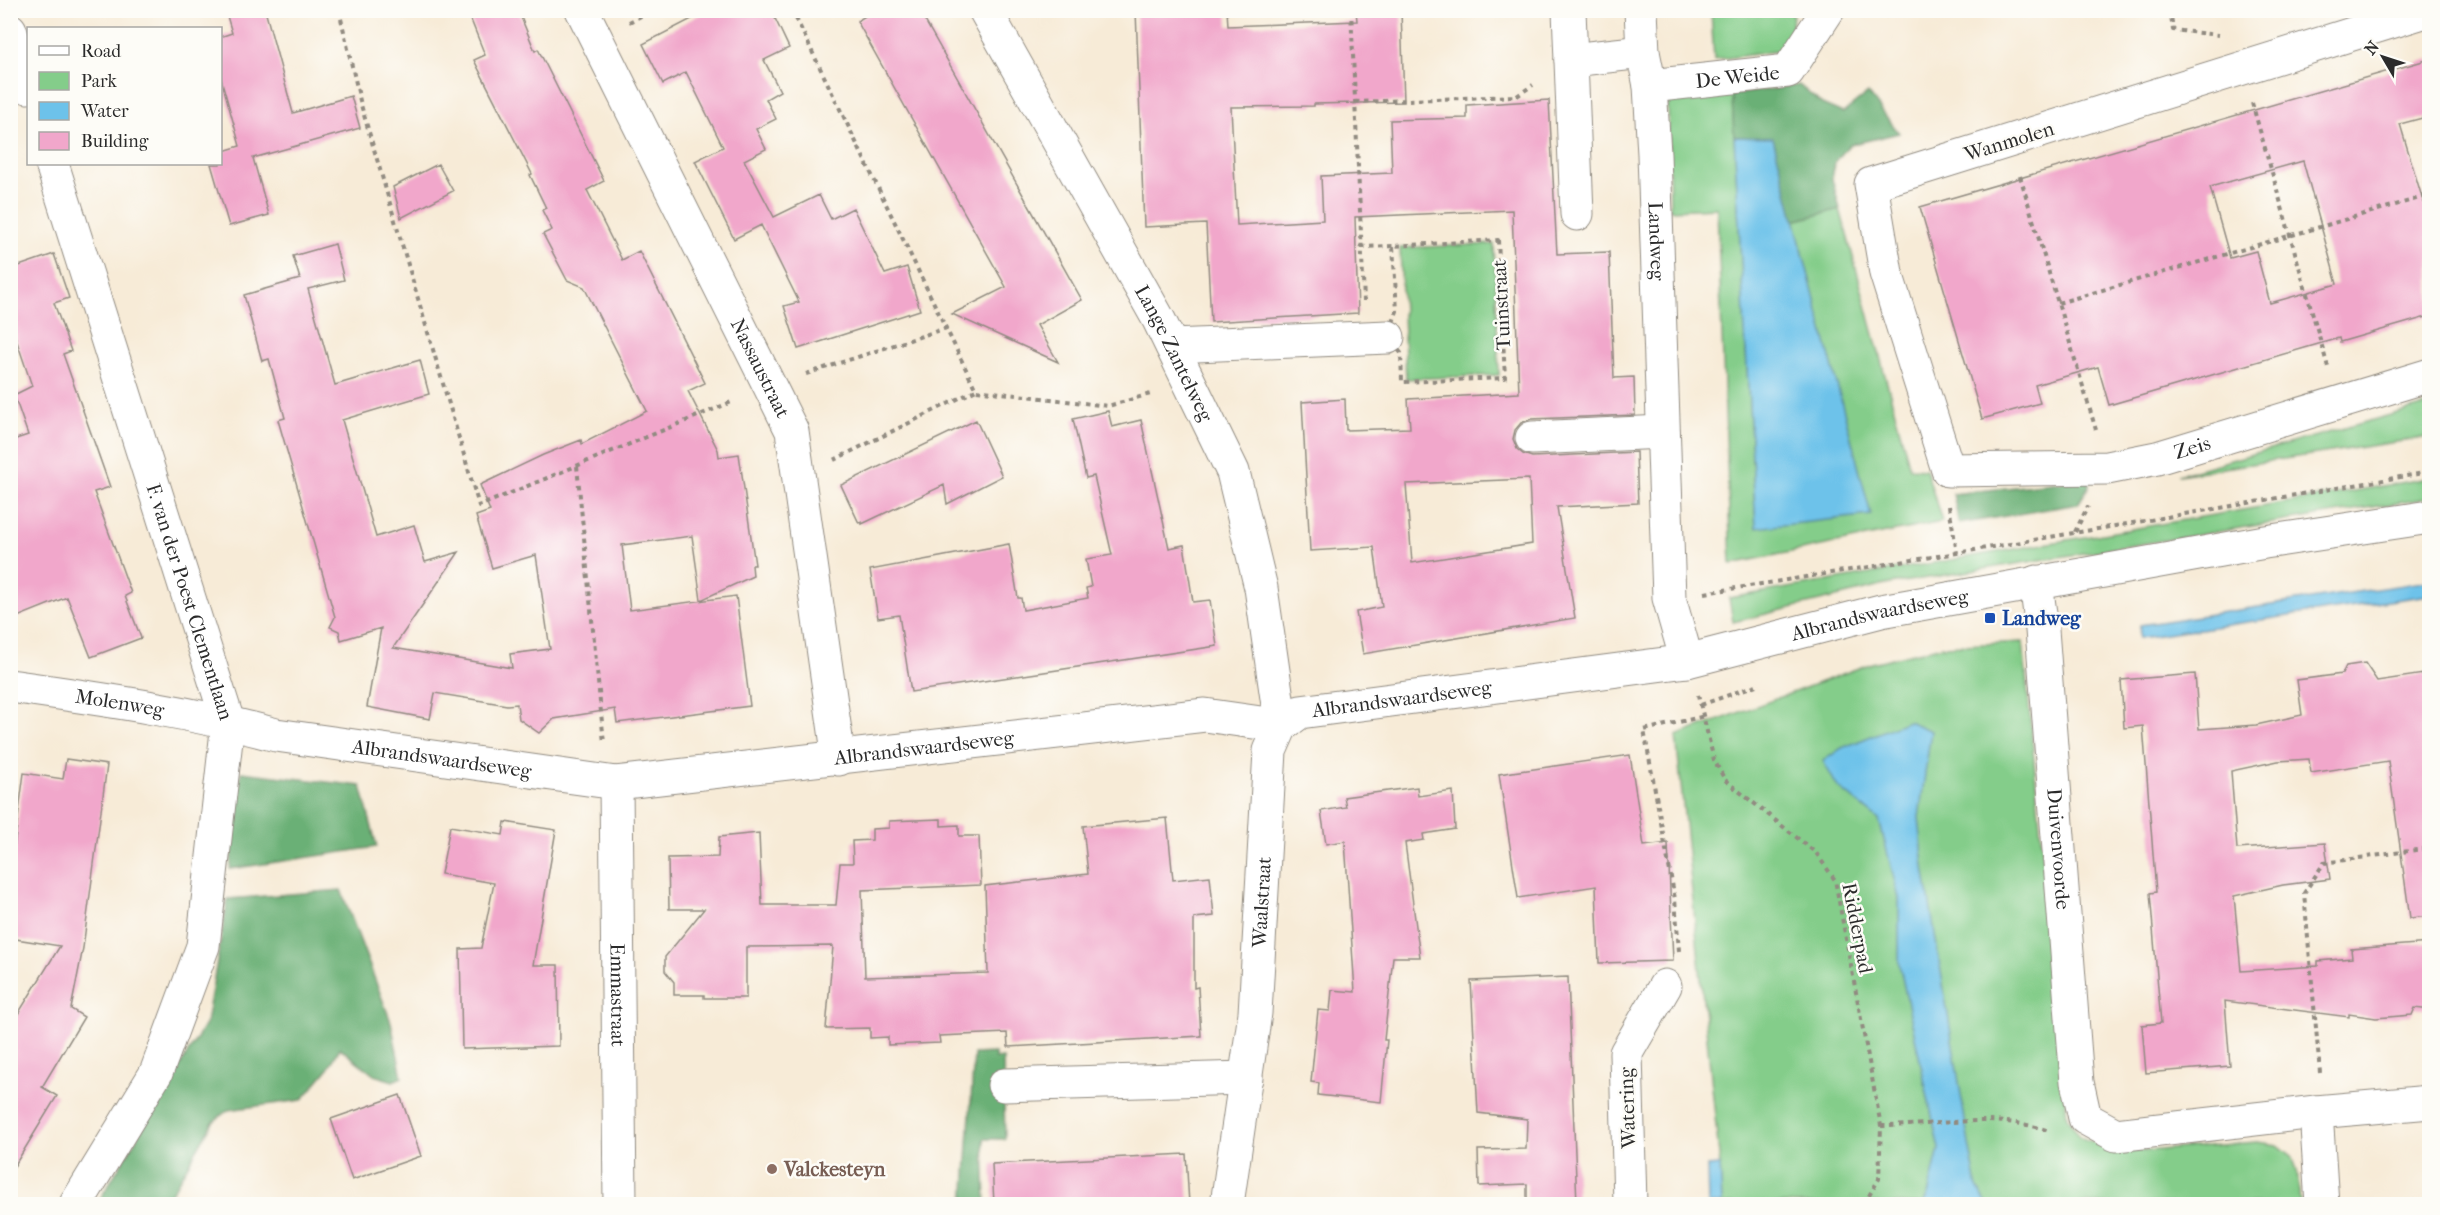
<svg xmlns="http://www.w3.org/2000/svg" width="2440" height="1215" viewBox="0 0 2440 1215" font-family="'IM FELL French Canon',serif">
	<rect width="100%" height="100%" fill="#fdfcf7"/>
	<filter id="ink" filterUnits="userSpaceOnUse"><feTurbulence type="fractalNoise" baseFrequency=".0167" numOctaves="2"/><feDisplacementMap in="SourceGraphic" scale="12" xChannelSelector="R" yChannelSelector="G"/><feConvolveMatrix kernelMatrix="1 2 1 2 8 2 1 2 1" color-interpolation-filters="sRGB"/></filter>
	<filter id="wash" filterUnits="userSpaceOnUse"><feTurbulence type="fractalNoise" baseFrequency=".008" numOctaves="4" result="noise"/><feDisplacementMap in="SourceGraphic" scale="24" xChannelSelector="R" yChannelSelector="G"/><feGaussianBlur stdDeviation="1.35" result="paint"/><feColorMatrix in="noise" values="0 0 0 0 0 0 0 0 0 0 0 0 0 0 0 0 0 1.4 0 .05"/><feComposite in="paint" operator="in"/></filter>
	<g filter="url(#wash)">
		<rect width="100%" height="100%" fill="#f7ebd7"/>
		<path fill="#84cd8a" stroke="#587c5a" stroke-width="1.5" d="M1711 11H1793L1791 49 1714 60Z
			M1732 95 1756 527 1870 514 1793 221 1840 209 1910 468 1926 469 1942 522 1731 564 1717 208 1670 210 1668 100Z
			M1494 244 1499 375 1406 379 1400 248Z
			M2429 404V437L2178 475Z
			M2429 478V498L1890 584 1733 622 1729 598Z
			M2023 642 2067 1117 2080 1137 2110 1150 2146 1151 2257 1142 2278 1145 2292 1156 2297 1170 2300 1204H1722L1720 1165 1676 736 1872 663 1943 646Z"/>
		<path fill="#6bb076" stroke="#4b6e50" stroke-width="1.5" d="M1799 85 1822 104 1843 113 1868 93 1899 133 1849 145 1835 162 1832 179 1840 209 1793 221 1773 139 1734 137 1732 95Z
			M2088 479 2089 486 2078 504 1959 524 1953 494Z
			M241 772 361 786 377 847 230 869Z
			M341 890 391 1022 402 1077 393 1081 374 1075 340 1048 328 1069 302 1100 228 1110 213 1122 165 1204H97L206 1023 228 899Z
			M995 1053V1059L1003 1058 1005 1139H984L986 1204H964L974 1054Z"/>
		<path fill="#6dc2ea" stroke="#4c768a" stroke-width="1.5" d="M1734 137 1773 138 1871 515 1756 528Z
			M2429 581V595L2139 638 2140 625Z
			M1908 721 1931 731 1919 817 1924 867 1968 1138 1977 1187 1987 1204H1923L1928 1195 1939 1149 1899 963V898L1879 820 1837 786 1823 761 1842 748Z
			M1720 1165 1722 1204H1708L1707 1166Z"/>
		<g id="blocks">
			<path fill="#f1a7cb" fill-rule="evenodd" d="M247 10H265L293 113 351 96 360 128 253 158 269 215 229 226 211 164H220V152L240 146 220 75V37L232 33 227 16Z
				M467 10H518L535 51 538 49 604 181 587 190 622 260 639 251 705 383 688 391 718 450 719 457 739 454 755 565H752L753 576 701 600 692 536 622 545 630 610 736 596 750 706 617 723 615 709 554 719 539 733 519 719 517 704 507 705 435 693 430 719 367 707 381 628 341 640 339 631 330 627 335 617 278 420 285 418 269 359 262 361 244 295 300 279 293 256 335 244 344 280 308 289 335 385 420 360 429 394 342 420 376 537 414 525 425 562 459 552 393 648 512 668 510 654 550 649 536 555 492 568 476 516 490 511 480 485 543 455 581 440 582 444 647 411 584 287 567 280 543 234 552 230 542 210 546 208 530 175 532 174 474 60 485 55Z
				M709 10H771L789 48 764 60 780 91 766 99 776 119 756 129 766 149 744 160 774 217 819 195 831 219 853 208 885 274 907 267 920 310 798 349 784 306 799 302 761 225 734 239 695 161 723 147 686 72 663 84 643 44Z
				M875 10H919L1082 300 1037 325 1058 362 952 314 1006 287 857 21Z
				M1136 10H1227L1228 26 1357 21 1356 10H1401L1404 102 1314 104V106L1231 107 1237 225 1323 220 1321 176 1392 173 1390 120 1467 118V105L1549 100 1557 254 1609 252 1614 378 1634 377 1635 415 1531 419 1521 423 1515 430 1513 439 1517 449 1523 454 1532 457 1636 452 1638 503 1557 507 1575 618 1363 654 1356 612 1382 607 1374 547 1310 551 1302 402 1345 399 1346 430 1410 428 1408 399 1519 393 1512 210 1355 217 1358 313 1211 322 1206 224 1144 227ZM1529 479 1532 544 1412 563 1406 484Z
				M2430 59V116L2400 124 2430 224V316L2340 342 2339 338 2109 405 2098 367 2035 385 2040 403 1982 419 1920 207ZM2303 161 2337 284 2270 303 2256 251 2230 258 2210 187Z
				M438 164 453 191 401 218 393 187Z
				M54 254 69 298 54 303 71 351 63 354 110 487 94 492 131 593 125 596 141 638 91 657 67 597 10 620V441L28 435 14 395 32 386 10 321V269Z
				M1108 411 1112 427 1141 420 1169 548 1184 545 1193 602 1210 600 1217 646 911 692 899 615 878 618 870 570 1009 544 1018 598H1021L1023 610 1088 598 1086 588 1091 587 1086 559 1112 555 1094 476 1086 478 1073 419Z
				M976 420 1002 476 947 504 944 485 862 524V522L859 523 841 485Z
				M2365 663 2377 681 2430 673V916L2410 918 2388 761 2311 773 2309 759 2278 761 2231 771 2237 849 2325 843 2330 879 2283 885 2234 896 2241 971 2318 966V961L2352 958 2351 949 2430 943V1010L2415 1008 2412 1015 2376 1018 2349 1014V1017L2225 1001 2230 1066 2146 1073 2142 1025 2161 1023 2150 893 2156 892 2143 726 2124 728 2121 680 2195 674 2199 729 2256 725 2302 715 2297 680 2342 674 2346 666Z
				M1630 755 1644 846 1668 843 1673 961 1599 963 1596 886 1518 898 1499 774Z
				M66 759 107 765 83 948 71 1009 84 1017 42 1087 57 1096 10 1173V1027L60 946 10 938V879L24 773 63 779Z
				M1417 787 1418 796 1453 791 1455 829 1423 834 1424 840 1405 843 1420 957H1393L1384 1040H1387L1381 1102 1318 1095 1319 1083 1311 1082 1318 1010 1330 1011 1332 990 1355 992 1345 841 1326 844 1321 811 1346 807 1344 797Z
				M1167 818 1173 880 1210 876 1214 916 1194 918V988L1198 987 1201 1036 1008 1047 1007 1033 939 1036 940 1043 888 1045V1037L870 1038V1028L826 1029 833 946 746 947V998H704V995H674V982L665 971V957L704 909H669L668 858 718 857 719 837 759 833 762 905H836L840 863H853L852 841 872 840V829L889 828V821L941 819V826L959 825V836H979L981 885 862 890 865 977 988 973 985 886 1088 874 1083 826Z
				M505 822 556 830 533 965H558L559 1046 462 1049 460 949 481 948 494 883 441 874 450 826 503 835Z
				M1568 977 1577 1204H1527V1184L1479 1186 1478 1150 1526 1149 1527 1119 1478 1113 1471 981Z
				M400 1095 421 1156 352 1180 331 1119Z
				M1186 1154 1189 1204H994L992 1164Z"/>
		</g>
	</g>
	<g filter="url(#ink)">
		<use href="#blocks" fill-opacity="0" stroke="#918b81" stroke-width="1.5"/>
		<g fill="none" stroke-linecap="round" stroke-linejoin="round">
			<g stroke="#918b81" stroke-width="35">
				<g id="minor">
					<path id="s1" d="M582 10 792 431 839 759"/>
					<path id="s2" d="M985 10 1159 320 1233 472 1261 588 1281 726"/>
					<path d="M1569 10 1577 214"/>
					<path id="s3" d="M1641 10 1643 52 1650 86 1654 154 1669 598 1687 661"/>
					<path id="s4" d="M2429 10 1871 184 1886 273 1948 470 2107 468 2157 458 2430 375"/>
					<path d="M10 30 28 87"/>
					<path d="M1571 60 1643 52"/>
					<path id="s5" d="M1650 86 1788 71 1828 10"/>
					<path id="s6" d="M52 164 228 722 203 946 156 1073 76 1204"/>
					<path d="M1172 346 1388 337"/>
					<path d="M1532 438 1663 432"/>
					<path id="s7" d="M2036 582 2042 630 2077 1082 2085 1118 2116 1135 2316 1112 2322 1204"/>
					<path id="s8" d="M10 686C100 699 189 711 276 735L616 783 1205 715 1281 726 1300 712 1687 661 1881 611 2265 542 2430 517"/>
					<path id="s9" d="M616 783 620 1204"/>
					<path d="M1004 1085 1246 1078"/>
					<path d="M2316 1112 2430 1102"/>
					<path id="s10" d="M1227 1204 1255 1013 1270 751 1281 726"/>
					<path d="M1630 1204 1626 1053 1665 986"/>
				</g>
			</g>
			<path stroke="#918b81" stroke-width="4" stroke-dasharray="4.5 4.5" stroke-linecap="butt" d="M339 10 361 105 479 506 734 401
				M792 10 976 390 1108 406 1154 393
				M1351 10 1364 301
				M2170 10 2173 30 2219 35
				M629 22 653 10
				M1355 102 1517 96 1533 85
				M2252 103 2328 367
				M2020 176 2096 430
				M1498 240 1505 378 1402 382 1401 353 1388 337 1397 311 1393 246Z
				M1361 247 1393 246
				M2058 303 2430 195
				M806 374 946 328
				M834 460 976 390
				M577 466 604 743
				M1949 506 1957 553
				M2075 532 2088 506
				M1705 593 1957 553 2430 472
				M1698 695 1714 760 1725 780 1816 853 1835 880 1881 1126 1879 1179 1864 1204
				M1701 705 1759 684
				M1679 951 1675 899 1644 730 1705 716
				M2320 1073 2304 893 2324 863 2430 848
				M1881 1126C1936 1126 1996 1112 2049 1131"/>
			<use href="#minor" stroke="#fff" stroke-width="33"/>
		</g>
	</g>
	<rect fill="#1a4fb4" stroke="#fdfcf7" stroke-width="2" x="1984" y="612" width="12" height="12" rx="3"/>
	<circle fill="#8d6e63" stroke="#fdfcf7" stroke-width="2" cx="772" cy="1169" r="6"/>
	<g text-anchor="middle" stroke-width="5" stroke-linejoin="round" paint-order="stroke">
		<g font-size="20" fill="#2b2b2b" stroke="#fdfcf7">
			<text dy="7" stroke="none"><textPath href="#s5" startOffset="88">De Weide</textPath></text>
			<text transform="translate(2009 141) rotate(-17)" y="7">Wanmolen</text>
			<text dy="7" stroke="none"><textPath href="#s3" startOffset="232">Landweg</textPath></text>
			<text transform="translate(1501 305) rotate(-93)" y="7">Tuinstraat</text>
			<text dy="7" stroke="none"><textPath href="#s2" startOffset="392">Lange Zantelweg</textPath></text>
			<text dy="7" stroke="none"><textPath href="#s1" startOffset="400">Nassaustraat</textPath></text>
			<text dy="7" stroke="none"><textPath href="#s4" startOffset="1128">Zeis</textPath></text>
			<text dy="7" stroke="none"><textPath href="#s6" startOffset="459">F. van der Poest Clementlaan</textPath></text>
			<text dy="7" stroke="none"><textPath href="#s8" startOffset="1896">Albrandswaardseweg</textPath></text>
			<text dy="7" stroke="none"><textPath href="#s8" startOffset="1410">Albrandswaardseweg</textPath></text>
			<text dy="7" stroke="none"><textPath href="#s8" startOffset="111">Molenweg</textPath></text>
			<text dy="7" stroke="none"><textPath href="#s8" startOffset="924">Albrandswaardseweg</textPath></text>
			<text dy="7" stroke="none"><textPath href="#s8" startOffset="438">Albrandswaardseweg</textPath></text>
			<text dy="7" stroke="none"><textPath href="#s7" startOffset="268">Duivenvoorde</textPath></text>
			<text dy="7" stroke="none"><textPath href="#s10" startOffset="304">Waalstraat</textPath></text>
			<text transform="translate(1858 928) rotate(79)" y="7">Ridderpad</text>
			<text dy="7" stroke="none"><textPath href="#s9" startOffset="212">Emmastraat</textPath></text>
			<text transform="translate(1627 1108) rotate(-92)" y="7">Watering</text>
		</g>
		<g font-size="20" font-weight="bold" fill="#164399" stroke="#fdfcf7" text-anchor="start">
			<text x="2002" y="625">Landweg</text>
		</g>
		<g font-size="20" font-weight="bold" fill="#785e54" stroke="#fdfcf7" text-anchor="start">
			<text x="784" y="1176">Valckesteyn</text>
		</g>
	</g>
	<rect width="2440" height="1215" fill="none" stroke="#fdfcf7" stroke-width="36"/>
	<rect x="27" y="27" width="195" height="138" fill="#fdfcf7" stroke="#a9a8a5" stroke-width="1.5"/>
	<rect x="39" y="46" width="30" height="9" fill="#ffffff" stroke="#a9a8a5" stroke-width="1.5"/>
	<text x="81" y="57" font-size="18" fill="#2b2b2b">Road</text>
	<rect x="39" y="72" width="30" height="18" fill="#84cd8a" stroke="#a9a8a5" stroke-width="1.5"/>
	<text x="81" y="87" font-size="18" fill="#2b2b2b">Park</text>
	<rect x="39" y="102" width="30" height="18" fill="#6dc2ea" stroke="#a9a8a5" stroke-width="1.5"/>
	<text x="81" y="117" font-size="18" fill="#2b2b2b">Water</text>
	<rect x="39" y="132" width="30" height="18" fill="#f1a7cb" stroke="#a9a8a5" stroke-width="1.5"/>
	<text x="81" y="147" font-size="18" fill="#2b2b2b">Building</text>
	<g transform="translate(2383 57) rotate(309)" stroke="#fdfcf7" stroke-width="4.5" paint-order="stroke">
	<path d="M0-4.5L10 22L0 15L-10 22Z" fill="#2b2b2b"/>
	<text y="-9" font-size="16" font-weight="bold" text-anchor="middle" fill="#2b2b2b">N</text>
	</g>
</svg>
